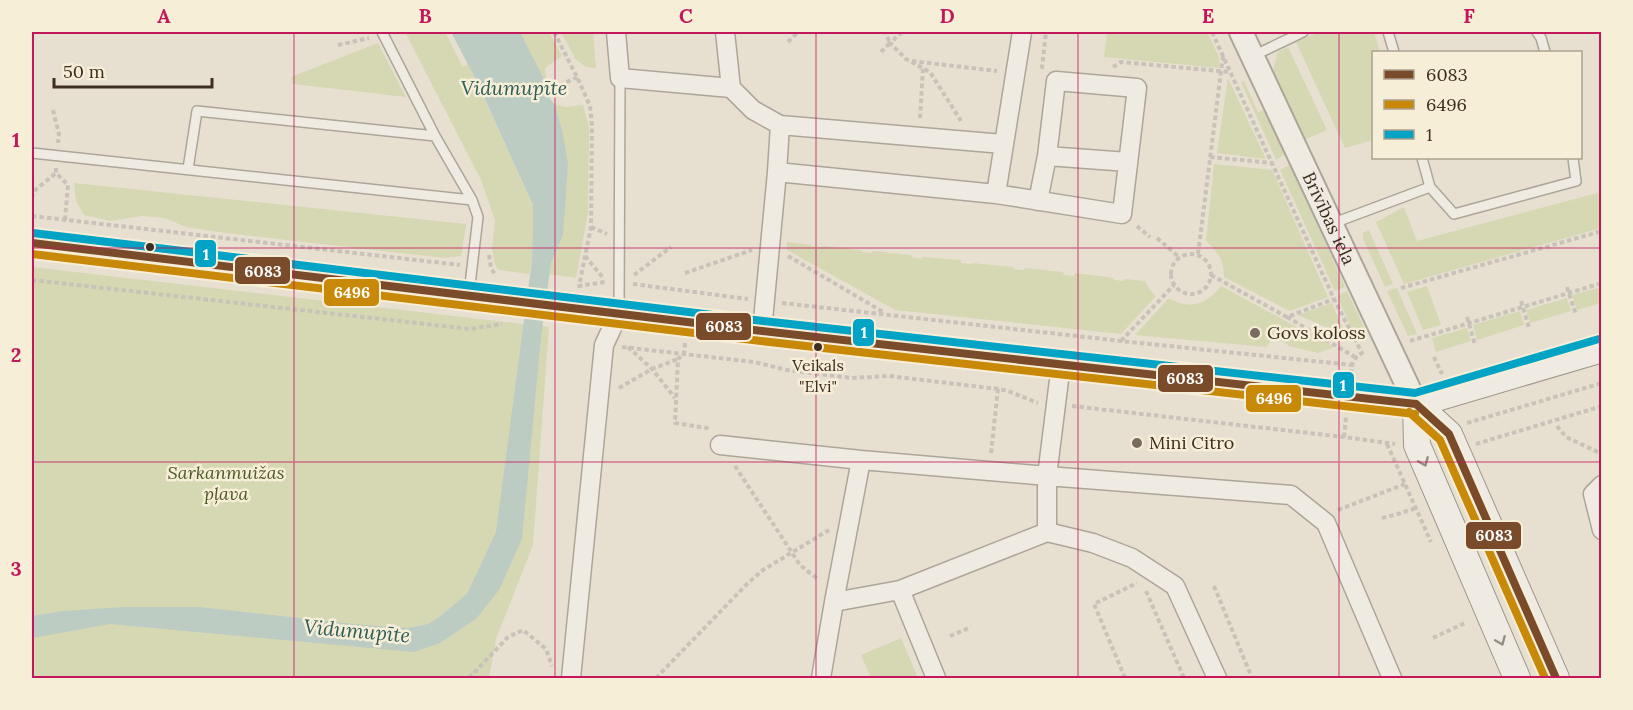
<svg xmlns="http://www.w3.org/2000/svg" width="1633" height="710" viewBox="0 0 1633 710" font-family="Lora,serif">
	<rect width="100%" height="100%" fill="#e7e0d1"/>
	<path fill="#d6d7b3" d="M405 32H445L463 67 468 64 533 205 532 260 529 274 499 270 495 265 492 249 495 220 481 180Z
		M519 32H549L562 56 545 68 547 85Z
		M561 32H593L596 68 586 67 576 60Z
		M1107 32H1207L1219 57V68L1104 57Z
		M1319 32H1374L1380 52H1374L1373 140 1345 148 1296 42Z
		M378 43 406 97 293 84 291 77Z
		M1288 47 1327 130 1304 140 1274 77V65L1278 52Z
		M1228 78 1266 159 1217 153Z
		M1244 81 1258 112 1268 109 1286 154 1276 160 1241 82Z
		M554 104 565 107 583 105 589 127 588 213 576 278 549 274 551 263 563 235 562 129Z
		M1214 164 1272 170 1328 297 1290 311 1224 277C1224 259 1218 253 1206 241Z
		M1291 164 1345 287 1335 291 1280 170Z
		M74 183 466 224V225L461 256 444 258 226 233 186 227 165 218 142 216 110 221 84 215 76 201Z
		M1601 192V228L1404 284 1376 222 1404 207 1417 241Z
		M1369 230 1393 284 1385 287 1363 239V233Z
		M787 242 811 245 812 246 822 247 823 246 861 250V252L872 253 873 251 911 255V257L922 259V257L961 260V263L972 264V263L1014 267V269L1024 270 1025 268 1063 272 1064 275 1074 276 1075 273 1114 278V280L1124 281 1125 279 1145 281 1149 289 1156 296 1121 334 895 310 787 250Z
		M32 267 549 327 533 545 496 639 489 678H32Z
		M1221 286 1334 347 1318 353 1289 346 1275 336 1266 347 1135 335 1169 298C1190 311 1207 304 1221 286Z
		M1427 286 1441 325 1423 330 1407 292Z
		M1601 287V303L1577 310 1572 295Z
		M1397 288 1417 334 1408 336 1387 291Z
		M1347 291 1368 336 1351 327 1338 298 1340 294Z
		M1567 298 1571 311 1530 323 1526 310Z
		M1332 303 1346 336 1298 315Z
		M1520 311 1524 325 1477 340 1473 325Z
		M1467 328 1471 341 1436 352 1432 338Z
		M901 638 918 678H871L861 655Z"/>
	<path fill="#bcccc2" d="M451 32H520L547 85V94L554 104 562 129 568 164 563 235 551 263 541 337 522 539 499 590 476 619 440 643 414 652 110 624 32 638V616L63 611 124 607H199L363 625 409 628 428 624 438 618 467 594 496 532 532 260 533 205 476 80Z"/>
	<g fill="none" stroke-linecap="round" stroke-linejoin="round">
		<g stroke="#ada599" stroke-width="12">
			<path id="service" d="M382 32 435 136 472 200 478 217 469 293
				M1388 32 1394 52
				M1537 32 1541 38 1545 52
				M1253 56 1303 32
				M32 153 472 200
				M1422 158 1430 187 1454 214 1576 181 1573 158
				M188 169 197 111 435 136
				M1331 224 1430 187
				M619 312 620 78"/>
		</g>
		<g stroke="#ada599" stroke-width="21">
			<path id="minor" d="M616 32 620 78 731 88 753 110 780 125 1003 144
				M725 32 731 88
				M777 172 996 194 1122 214 1137 88 1056 81 1047 156 1128 162
				M996 194 1022 32
				M1038 201 1047 156
				M762 331 777 172 780 125
				M1061 364 1047 476 1291 495 1326 523 1392 678
				M720 445 861 460
				M1602 485 1593 494 1602 530
				M900 590 936 678
				M834 602 900 590 1047 532
				M571 678 604 345 619 313
				M821 678 834 602 861 460 1047 476V532L1093 543 1132 558 1175 586 1217 678"/>
		</g>
		<g stroke="#ada599" stroke-width="26">
			<g id="tertiary">
				<path id="s1" d="M1241 32 1416 404"/>
			</g>
		</g>
		<g stroke="#9c958a" stroke-width="28">
			<path id="secondary" d="M32 243 255 269 762 331 1416 404 1602 349
				M1416 404 1449 434 1556 678
				M1416 404 1417 445 1517 678"/>
		</g>
		<path stroke="#c8c2b9" stroke-width="4" stroke-dasharray="4.5 3" stroke-linecap="butt" d="M554 32 577 77 590 106 592 125 591 227 579 286 605 282
			M902 32 890 43 906 59 930 72 961 121
			M1212 32 1334 299 1362 353C1353 358 1352 363 1351 374
			M788 42 798 32
			M338 45 369 38
			M881 52 890 43 885 32
			M912 61 997 71
			M1044 67H1042L1046 32
			M1113 67 1121 62 1230 72
			M553 89 577 77
			M53 110 59 134 58 143
			M920 118 923 68
			M1210 157 1272 163
			M56 168V173L68 185 65 220
			M32 198 34 191 56 173
			M32 216 460 265
			M1137 226 1150 237
			M591 227 607 234
			M1157 238 1179 257
			M1171 274a20 20 0 1 1 40 0a20 20 0 1 1-40 0Z
			M1198 254 1223 56
			M489 255 491 268 496 276
			M585 256 604 279
			M788 256 885 313
			M685 273 752 250
			M634 275 671 247
			M1211 275 1287 317 1334 299
			M32 280 470 329 502 324
			M633 284 748 299
			M1567 287 1576 315
			M1401 288 1602 231
			M1521 301 1529 328
			M782 303 1121 341 1352 365
			M1287 317 1355 357
			M1467 317 1475 345
			M1121 341 1174 285
			M1410 341 1602 283
			M685 343 684 354 678 359 675 423 707 428 709 431
			M622 347 754 362 787 370 852 378 889 376 998 389 1008 391 1038 403
			M628 347 652 369 675 398
			M1434 357 1442 374
			M619 388 652 369 678 359
			M1072 406 1344 437 1395 444
			M1467 423 1602 383
			M1557 426 1566 437 1602 454
			M1344 437 1346 417
			M1387 444 1431 542
			M1476 444 1602 406
			M991 453 998 389
			M735 466 800 565 819 580
			M1338 510 1405 484
			M1382 518 1398 514 1416 508
			M1214 586 1252 678
			M1146 591 1184 678
			M950 636 971 627
			M1433 638 1467 622
			M469 678 508 637 523 630 546 649 552 666
			M656 678 747 584 763 570 829 530
			M1125 678 1094 604 1137 583"/>
		<use href="#service" stroke="#efebe3" stroke-width="9"/>
		<use href="#minor" stroke="#efebe3" stroke-width="18"/>
		<use href="#tertiary" stroke="#efebe3" stroke-width="22"/>
		<use href="#secondary" stroke="#efebe3" stroke-width="26"/>
		<g stroke="#f7eed8" stroke-width="12">
			<path id="bus-1" d="M32 243 762 331 1416 404
				M1416 404 1449 434 1556 678"/>
		</g>
		<g stroke="#f7eed8" stroke-width="12">
			<path id="bus-2" d="M32 254 761 341 1415 414
				M1409 412 1440 440 1545 678"/>
		</g>
		<g stroke="#f7eed8" stroke-width="12">
			<path id="bus-3" d="M33 233 763 321 1415 393 1599 339"/>
		</g>
		<use href="#bus-1" stroke="#7a4b2a" stroke-width="8"/>
		<use href="#bus-2" stroke="#c88808" stroke-width="8"/>
		<use href="#bus-3" stroke="#03a3c5" stroke-width="8"/>
	</g>
	<defs><path id="oneway-chevron" d="M-2-3.5L2.5 0L-2 3.5" fill="none" stroke-width="1.6" stroke-linecap="round" stroke-linejoin="round" transform="scale(1.5)"/></defs>
	<g stroke="#968c82">
		<use href="#oneway-chevron" transform="translate(1424 462) rotate(67)"/>
		<use href="#oneway-chevron" transform="translate(1501 641) rotate(67)"/>
	</g>
	<path fill="none" stroke="#c2185b" stroke-width="1.5" stroke-opacity="0.55" d="M294 32V678M555 32V678M816 32V678M1078 32V678M1339 32V678M32 248H1602M32 462H1602"/>
	<g fill="#3d2e20" stroke="#f7eed8" stroke-width="2">
		<circle cx="150" cy="247" r="5"/>
		<circle cx="818" cy="347" r="5"/>
	</g>
	<g fill="#786c5e" stroke="#f7eed8" stroke-width="2">
		<circle cx="1255" cy="333" r="6"/>
		<circle cx="1137" cy="443" r="6"/>
	</g>
	<g text-anchor="middle" stroke-width="5" stroke-linejoin="round" paint-order="stroke">
		<g font-size="16" fill="#3d2e20" stroke="#f7eed8">
			<text x="818" y="371">Veikals<tspan x="818" dy="21">"Elvi"</tspan></text>
		</g>
		<g font-size="18" fill="#3d2e20" stroke="#f7eed8">
			<text dy="6" stroke="none"><textPath href="#s1" startOffset="206">Brīvības iela</textPath></text>
		</g>
		<g font-size="18" fill="#3d2e20" stroke="#f7eed8" text-anchor="start">
			<text x="1267" y="339">Govs koloss</text>
			<text x="1149" y="449">Mini Citro</text>
		</g>
		<g font-size="18" font-style="italic" fill="#4d5a26" stroke="#f7eed8">
			<text x="226" y="479">Sarkanmuižas<tspan x="226" dy="21">pļava</tspan></text>
		</g>
		<g font-size="20" font-style="italic" fill="#2f5d5a" stroke="#f7eed8">
			<text x="514" y="95">Vidumupīte</text>
			<text transform="translate(357 631) rotate(5)" y="7">Vidumupīte</text>
		</g>
	</g>
	<g stroke="#f7eed8" stroke-width="2">
		<rect x="194" y="239" width="23" height="29" rx="6" fill="#03a3c5"/>
		<rect x="234" y="256" width="57" height="29" rx="6" fill="#7a4b2a"/>
		<rect x="323" y="278" width="57" height="29" rx="6" fill="#c88808"/>
		<rect x="695" y="312" width="57" height="29" rx="6" fill="#7a4b2a"/>
		<rect x="852" y="318" width="23" height="29" rx="6" fill="#03a3c5"/>
		<rect x="1157" y="364" width="57" height="29" rx="6" fill="#7a4b2a"/>
		<rect x="1332" y="371" width="23" height="28" rx="6" fill="#03a3c5"/>
		<rect x="1245" y="384" width="57" height="29" rx="6" fill="#c88808"/>
		<rect x="1465" y="521" width="57" height="29" rx="6" fill="#7a4b2a"/>
	</g>
	<g font-size="16" text-anchor="middle" font-weight="bold" fill="#fff">
		<text x="206" y="260">1</text>
		<text x="263" y="277">6083</text>
		<text x="352" y="298">6496</text>
		<text x="724" y="332">6083</text>
		<text x="864" y="338">1</text>
		<text x="1185" y="384">6083</text>
		<text x="1343" y="391">1</text>
		<text x="1274" y="404">6496</text>
		<text x="1494" y="541">6083</text>
	</g>
	<rect width="1633" height="710" fill="none" stroke="#f7eed8" stroke-width="66"/>
	<rect x="1372" y="51" width="210" height="108" fill="#f7eed8" stroke="#ada18e" stroke-width="1.5"/>
	<rect x="1384" y="70" width="30" height="9" fill="#7a4b2a" stroke="#ada18e" stroke-width="1.5"/>
	<text x="1426" y="81" font-size="18" fill="#3d2e20">6083</text>
	<rect x="1384" y="100" width="30" height="9" fill="#c88808" stroke="#ada18e" stroke-width="1.5"/>
	<text x="1426" y="111" font-size="18" fill="#3d2e20">6496</text>
	<rect x="1384" y="130" width="30" height="9" fill="#03a3c5" stroke="#ada18e" stroke-width="1.5"/>
	<text x="1426" y="141" font-size="18" fill="#3d2e20">1</text>
	<path d="M54 78v9h158v-9" fill="none" stroke="#3d2e20" stroke-width="3"/>
	<text x="63" y="78" font-size="18" fill="#3d2e20" stroke="#f7eed8" stroke-width="4.5" paint-order="stroke">50 m</text>
	<rect x="33" y="33" width="1567" height="644" fill="none" stroke="#c2185b" stroke-width="2"/>
	<g font-size="20" text-anchor="middle" font-weight="bold" fill="#c2185b">
		<text x="164" y="23">A</text>
		<text x="425" y="23">B</text>
		<text x="686" y="23">C</text>
		<text x="947" y="23">D</text>
		<text x="1208" y="23">E</text>
		<text x="1469" y="23">F</text>
		<text x="16" y="147">1</text>
		<text x="16" y="362">2</text>
		<text x="16" y="576">3</text>
	</g>
</svg>
